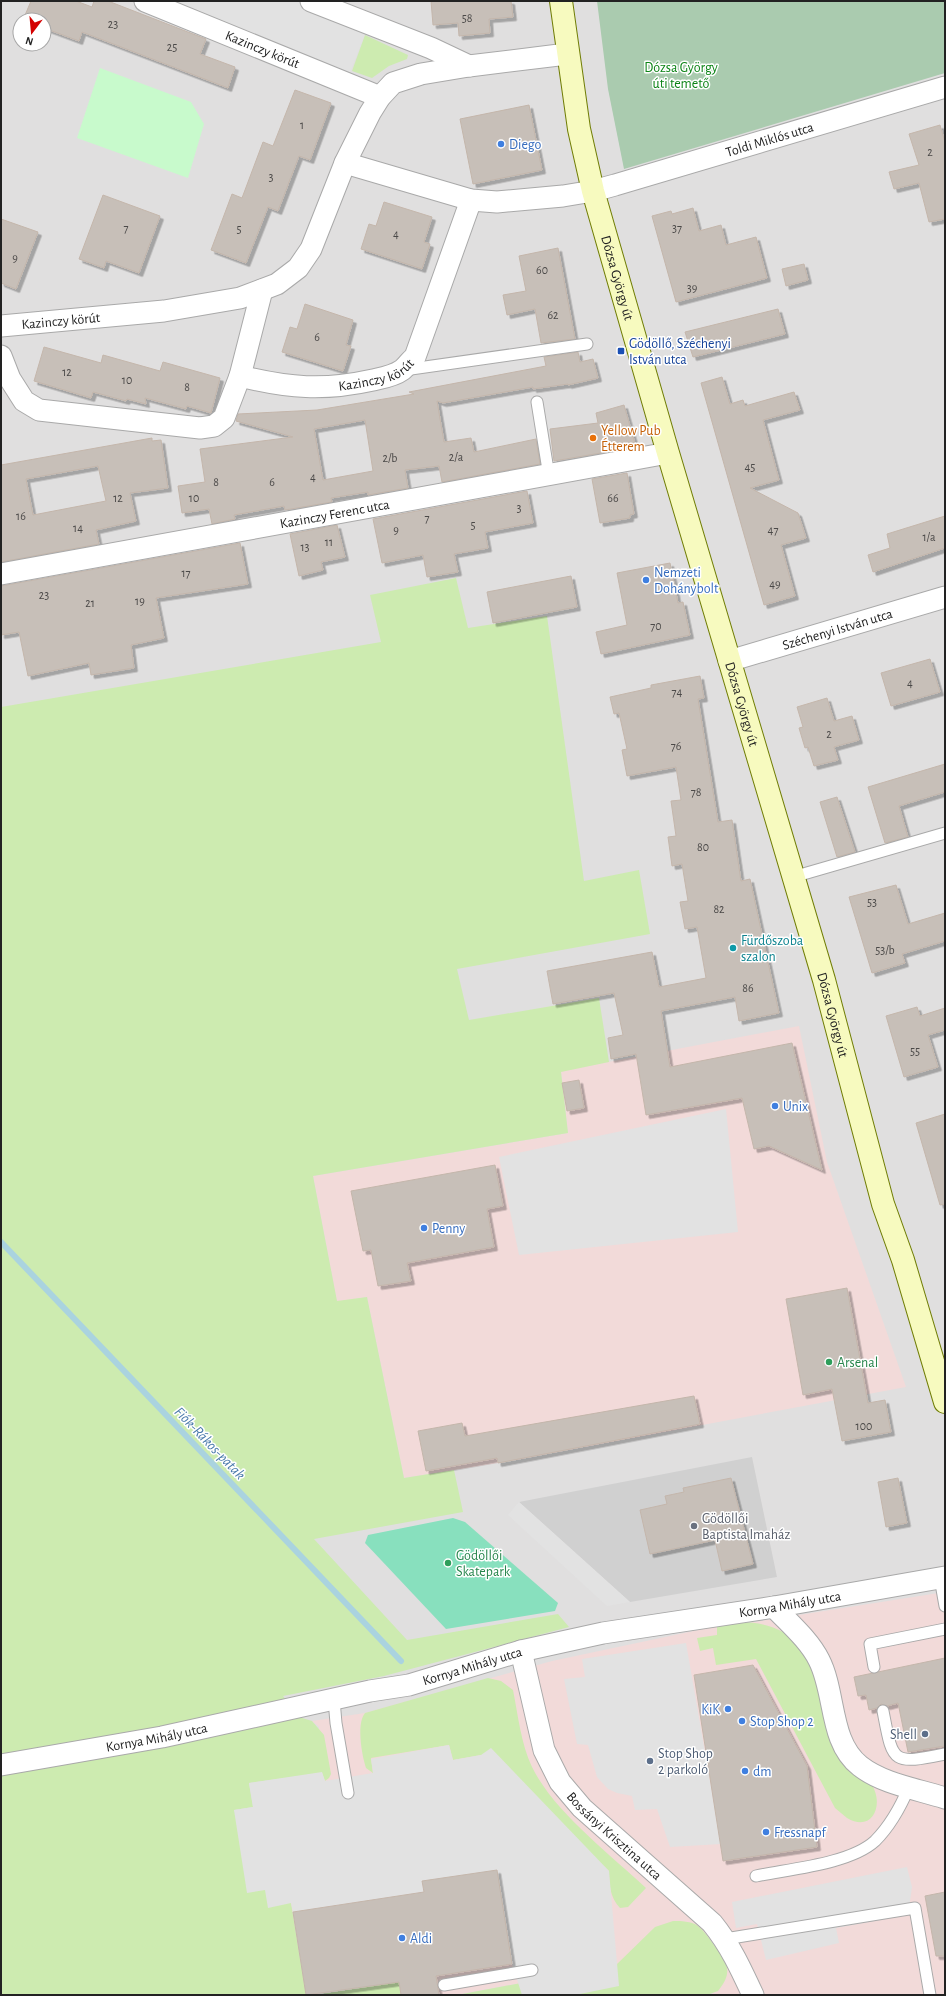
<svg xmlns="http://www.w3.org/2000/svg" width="946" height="1996" viewBox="0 0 946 1996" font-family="'Alegreya Sans',sans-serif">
	<defs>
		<filter id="shadow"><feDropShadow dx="3.5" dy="3.5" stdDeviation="0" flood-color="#0004"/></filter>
	</defs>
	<rect width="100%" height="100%" fill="#f2efe9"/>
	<path fill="#e0dfdf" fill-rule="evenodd" d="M1 1H945V1995H1ZM20 20H44V44H20Z"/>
	<path fill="#f2dad9" d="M799 1026 827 1162 906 1387 498 1463 404 1478 367 1297 337 1302 313 1176 568 1133 561 1071Z
		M945 1592V1995H707L712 1994 726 1961 710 1939 697 1926 616 1965 457 1995H401L399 1982 306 1995 291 1903 319 1727 312 1721 365 1713 552 1661 717 1626 754 1622Z"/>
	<path fill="#d0d0d0" d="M752 1457 777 1577 630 1602 519 1502Z"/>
	<path fill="#cdebb0" d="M365 35 408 55 407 59 389 66 372 78 352 71Z
		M456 578 468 628 547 616 584 881 639 870 650 934 457 969 469 1020 599 998 609 1062 561 1072 568 1133 313 1176 337 1301 367 1297 404 1478 454 1470 463 1512 314 1539 407 1640 558 1614 569 1627 384 1676 283 1696 299 1717 312 1721 324 1735 331 1774 329 1778 325 1781 322 1773 249 1783 253 1807 234 1810 265 1890 291 1903 306 1995H1V707L381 642 370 595Z
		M741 1622C766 1622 785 1630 804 1647L869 1781C886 1801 874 1834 847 1818 843 1815 839 1811 835 1808L756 1659 716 1665 713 1648 700 1651 697 1638 717 1635V1626Z
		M488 1678 501 1681 513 1690C518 1715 521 1744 532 1767 554 1812 610 1854 646 1888L628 1907 620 1908C610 1898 609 1884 609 1871L481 1755 453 1760 449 1745 371 1758 373 1773 366 1768C362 1756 356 1724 365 1713Z
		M673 1921C681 1921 691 1921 698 1926 704 1931 709 1938 714 1945 727 1962 734 1972 718 1991L707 1995H457L616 1965 655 1927Z
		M399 1982 401 1995H315Z"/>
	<path fill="#aacbaf" d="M597 1H945V73L624 169 608 89Z"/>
	<path fill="#c8facc" d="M100 68 191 102 204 124 188 178 77 138Z"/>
	<path fill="#88e0be" d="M453 1518 465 1522 558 1603 555 1611 446 1629 365 1543 368 1535Z"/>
	<path fill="#e2e2e2" d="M145 1H311L369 24 346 83Z
		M726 1109 738 1232 519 1255 499 1157Z
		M519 1502 630 1602 607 1606 508 1515Z
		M686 1643 721 1844 670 1847 657 1809 635 1810 632 1796 617 1793 608 1789 597 1777 588 1745 577 1744 564 1679 585 1677 582 1659Z
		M449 1745 453 1760 481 1755 491 1748 609 1871 619 1986 575 1995H522L512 1964 496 1870 424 1892 293 1912 291 1903 268 1908 265 1890 247 1893 234 1810 253 1807 249 1783 322 1772 325 1781 373 1773 371 1759Z
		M907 1867 912 1887 908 1915 836 1928 839 1943 766 1960 757 1924 736 1928 732 1902Z"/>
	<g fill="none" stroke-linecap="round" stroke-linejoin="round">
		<path stroke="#aad3df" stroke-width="6" d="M1 1242 401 1661"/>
	</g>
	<path fill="#c7bfb8" stroke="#c4b6ab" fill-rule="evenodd" filter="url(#shadow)" d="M31 1H76L92 7 94 1H108L206 39 200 54 235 67 228 88 82 32 79 41 44 28V20H23Z
		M431 1H511L513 17 489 19 490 33 459 36 458 23 433 25Z
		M295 90 331 103 310 160 299 156 278 211 268 207 246 263 211 250 232 194 242 198 263 142 273 146Z
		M529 105 542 170 473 184 460 119Z
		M940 125 945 142V219L929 222 919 183 894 189 889 172 919 165 909 134Z
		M103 195 160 216 139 273 106 261 104 268 79 259Z
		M384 202 432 217 424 242 430 244 422 269 361 249 369 224 376 226Z
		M693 208 699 231 721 225 726 245 756 237 767 278 676 302 652 216 671 211 672 214Z
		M1 219 38 232 16 289 1 283Z
		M558 248 575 339 541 343 535 309 507 315 503 295 526 291 519 256Z
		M804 264 808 280 786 286 782 269Z
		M305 304 353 320 346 345 351 346 343 371 282 352 290 327 297 329Z
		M778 309 785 334 693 357 685 332Z
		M44 347 101 363 103 355 160 371 163 362 220 378 211 413 187 406 186 409 145 398 146 404 127 399 126 401 93 392 91 398 34 381Z
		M578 352 580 362 593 359 598 378 568 385V384L533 389V387L443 403 437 401 444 442 471 438 474 452 536 439 540 464 442 482 439 466 405 470 408 488 368 495V492L331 498 332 502 285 510 284 506 234 515 235 519 212 524 209 509 182 513 178 486 205 482 200 449 293 437 236 421 238 414 317 410 414 394 409 392 546 366 544 357ZM365 420 373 471 323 480 314 429Z
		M722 377 730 404 743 400 745 406 794 392 800 410 763 420 779 480 750 488 798 513 806 538 781 545 795 596 764 605 701 383Z
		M624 405 636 447 554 461 550 429 598 423 596 413Z
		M152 438V441L161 440 168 488 130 493 136 521 96 530 99 544 1 562V465ZM98 466 106 501 33 515 26 479Z
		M627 473 634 514 630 515V518L600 523 592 479Z
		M527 491 533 523 485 532 488 548 454 554 458 572 427 577 423 555 382 563 373 519Z
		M945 516V548L873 572 868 555 890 548 887 534Z
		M337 525 345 557 321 562 323 570 299 576 290 534Z
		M240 543 248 584 156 598 164 638 131 645 134 668 91 675 89 663 28 676 19 632 1 635V586Z
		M670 563 678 603 683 602 690 635 601 654 596 632 627 625 617 573Z
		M571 576 577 607 493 623 487 592Z
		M930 659 940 692 891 706 881 673Z
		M700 676 704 698 698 699 718 822 732 820 741 881 750 879 779 1013 739 1021 735 997 661 1011 670 1067 792 1043 822 1170 769 1146 754 1149 742 1098 646 1115 636 1054 611 1059 608 1038 623 1035 614 993 553 1004 547 971 652 952 659 987 706 978 697 927 685 929 680 902 688 901 682 864 672 866 668 837 676 836 671 801 681 800 676 767 627 776 622 750 627 749 619 713 614 714 610 697 651 688V685Z
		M827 698 834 721 852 716 859 740 834 747 838 760 814 766 808 747 805 748 799 728 803 727 797 707Z
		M945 764V792L899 806 908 837 885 843 868 787Z
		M837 797 855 852 837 857 820 802Z
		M896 885 908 924 945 913V941L902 954 905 963 872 973 849 897Z
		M917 1007 920 1016 945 1008V1030L928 1035 938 1067 904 1077 886 1016Z
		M579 1080 584 1108 567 1111 562 1083Z
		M945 1114V1204L940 1205 916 1123Z
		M495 1165 503 1206 487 1209 494 1247 407 1263 411 1281 378 1286 371 1250 363 1251 351 1191Z
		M847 1288 868 1403 885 1400 891 1432 842 1441 832 1389 803 1395 786 1299Z
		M694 1396 700 1424 498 1463 497 1458 426 1471 418 1431 462 1423 465 1436Z
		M731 1478 753 1564 722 1571 715 1540 650 1554 640 1510 667 1504 665 1496 684 1492 683 1488Z
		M898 1478 907 1523 886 1527 878 1482Z
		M945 1658V1746L908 1752 898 1703 887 1706 881 1704 877 1708 869 1710 866 1695 858 1696 854 1677Z
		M753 1665 807 1766 817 1847 723 1861 694 1675Z
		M497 1870 512 1964 436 1976 439 1995H401L399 1982 306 1995 293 1912 424 1892 422 1881Z
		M945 1892V1956H936L925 1896Z"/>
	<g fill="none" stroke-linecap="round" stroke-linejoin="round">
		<g stroke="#a9a9a9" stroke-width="13">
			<path id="lane" d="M404 370 587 344
				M537 402 549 476
				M793 877 945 833
				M940 1578 945 1606
				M874 1667 870 1644 945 1629
				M334 1700 336 1723 348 1793
				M883 1711C893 1763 891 1765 945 1754
				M756 1876C789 1869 850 1864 875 1841 890 1826 901 1806 909 1787
				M725 1939 915 1908 930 1995
				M444 1985 532 1970"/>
		</g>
		<g stroke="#a9a9a9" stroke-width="23">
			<g id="street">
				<path id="s1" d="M145 1 380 97"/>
				<path d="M311 1 431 48 469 66"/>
				<path id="s2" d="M345 163 471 200 497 202 563 196 593 191 615 185 945 87"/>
				<path id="s3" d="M1 326 164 311 240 298 277 284 298 268 311 249 345 163 370 113 380 97 393 83 421 74 469 66 567 54"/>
				<path d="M1 356 10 379 24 401 39 410 200 428 214 426 224 418 240 376 262 290"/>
				<path id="s4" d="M240 376C289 388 323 391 373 380 382 378 394 376 402 370 406 367 410 361 415 357L471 200"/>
				<path id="s5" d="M1 574 668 453"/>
				<path id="s6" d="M729 661 945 597"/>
				<path d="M774 1607C790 1624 809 1640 819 1660 836 1693 829 1742 860 1766 883 1784 917 1789 945 1798"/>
				<path id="s7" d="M521 1651 544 1750 560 1782 582 1808 712 1923C730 1945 741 1969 753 1995"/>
				<path id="s8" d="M1 1765 162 1737 370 1691 409 1685 521 1651 603 1633 774 1607 945 1577"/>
			</g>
		</g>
		<g stroke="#707d05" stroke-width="24">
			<g id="secondary">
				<path id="s9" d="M561 1 579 129 593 191 668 453 824 980 883 1204 903 1260 945 1402"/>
			</g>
		</g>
		<use href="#lane" stroke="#fff" stroke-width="11"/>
		<use href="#street" stroke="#fff" stroke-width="21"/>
		<use href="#secondary" stroke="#f7fabf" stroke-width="22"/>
	</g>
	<g fill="#3f7fe0" stroke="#fff" stroke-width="1.5">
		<circle cx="501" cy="144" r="4"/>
		<circle cx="646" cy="580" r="4"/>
		<circle cx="775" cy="1106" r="4"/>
		<circle cx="424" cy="1228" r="4"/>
		<circle cx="728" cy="1709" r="4"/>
		<circle cx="742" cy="1721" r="4"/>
		<circle cx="745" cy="1771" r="4"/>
		<circle cx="766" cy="1832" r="4"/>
		<circle cx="402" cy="1938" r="4"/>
	</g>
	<rect fill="#1a4fb4" stroke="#fff" stroke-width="1.5" x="617" y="347" width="8" height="8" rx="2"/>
	<circle fill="#e8710a" stroke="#fff" stroke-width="1.5" cx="593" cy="438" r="4"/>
	<circle fill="#0f9aa8" stroke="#fff" stroke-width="1.5" cx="733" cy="948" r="4"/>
	<g fill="#2e9e5b" stroke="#fff" stroke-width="1.5">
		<circle cx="829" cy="1362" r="4"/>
		<circle cx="448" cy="1563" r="4"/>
	</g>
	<circle fill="#6b7280" stroke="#fff" stroke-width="1.5" cx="694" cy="1526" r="4"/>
	<g fill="#5c6f8a" stroke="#fff" stroke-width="1.5">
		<circle cx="925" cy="1734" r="4"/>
		<circle cx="650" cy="1761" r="4"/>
	</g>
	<g text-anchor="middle" stroke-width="3" stroke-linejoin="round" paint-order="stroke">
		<g font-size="12" fill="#4b4948">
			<text x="467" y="22">58</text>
			<text x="113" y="28">23</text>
			<text x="172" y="51">25</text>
			<text x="302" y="129">1</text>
			<text x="930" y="156">2</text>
			<text x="271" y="181">3</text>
			<text x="126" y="232">7</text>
			<text x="677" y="232">37</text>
			<text x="239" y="233">5</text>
			<text x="396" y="238">4</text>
			<text x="15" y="262">9</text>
			<text x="542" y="274">60</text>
			<text x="692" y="292">39</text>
			<text x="553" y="319">62</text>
			<text x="317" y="341">6</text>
			<text x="67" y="376">12</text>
			<text x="127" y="384">10</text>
			<text x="187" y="391">8</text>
			<text x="456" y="461">2/a</text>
			<text x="390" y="462">2/b</text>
			<text x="750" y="471">45</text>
			<text x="313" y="481">4</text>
			<text x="216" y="486">8</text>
			<text x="272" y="486">6</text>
			<text x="118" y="502">12</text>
			<text x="194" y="502">10</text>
			<text x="613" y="502">66</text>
			<text x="519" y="512">3</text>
			<text x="21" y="520">16</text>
			<text x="427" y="522">7</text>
			<text x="473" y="529">5</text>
			<text x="78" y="532">14</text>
			<text x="396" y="534">9</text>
			<text x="773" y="534">47</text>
			<text x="929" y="541">1/a</text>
			<text x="329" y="546">11</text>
			<text x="305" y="551">13</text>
			<text x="186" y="577">17</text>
			<text x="775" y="588">49</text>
			<text x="44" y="599">23</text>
			<text x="140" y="605">19</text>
			<text x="90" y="607">21</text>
			<text x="656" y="630">70</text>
			<text x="910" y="687">4</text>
			<text x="677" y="696">74</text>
			<text x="829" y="738">2</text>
			<text x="676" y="750">76</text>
			<text x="696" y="796">78</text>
			<text x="703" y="851">80</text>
			<text x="872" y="906">53</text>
			<text x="719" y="913">82</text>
			<text x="885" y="954">53/b</text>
			<text x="748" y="992">86</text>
			<text x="915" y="1055">55</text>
			<text x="864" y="1430">100</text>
		</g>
		<g font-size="14" fill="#222" stroke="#fff">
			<text dy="5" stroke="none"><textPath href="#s1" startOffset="127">Kazinczy körút</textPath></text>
			<text dy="5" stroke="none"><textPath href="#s2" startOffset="438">Toldi Miklós utca</textPath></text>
			<text dy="5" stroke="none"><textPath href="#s9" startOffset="283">Dózsa György út</textPath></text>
			<text dy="5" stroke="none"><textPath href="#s3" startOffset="60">Kazinczy körút</textPath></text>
			<text dy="5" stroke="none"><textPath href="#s4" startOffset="139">Kazinczy körút</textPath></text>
			<text dy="5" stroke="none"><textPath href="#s5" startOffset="339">Kazinczy Ferenc utca</textPath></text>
			<text dy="5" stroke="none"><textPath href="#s6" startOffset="113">Széchenyi István utca</textPath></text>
			<text dy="5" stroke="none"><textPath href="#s9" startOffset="727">Dózsa György út</textPath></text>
			<text dy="5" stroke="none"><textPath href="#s9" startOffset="1051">Dózsa György út</textPath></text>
			<text dy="5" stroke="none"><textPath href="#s8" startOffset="806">Kornya Mihály utca</textPath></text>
			<text dy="5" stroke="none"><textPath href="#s8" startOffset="482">Kornya Mihály utca</textPath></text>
			<text dy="5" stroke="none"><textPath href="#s8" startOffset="158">Kornya Mihály utca</textPath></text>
			<text dy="5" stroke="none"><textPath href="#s7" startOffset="214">Bossányi Krisztina utca</textPath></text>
		</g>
		<g font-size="14" fill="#0c8416" stroke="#fff">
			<text x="681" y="72">Dózsa György<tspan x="681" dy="16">úti temető</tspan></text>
		</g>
		<g font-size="14" fill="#366cbe" stroke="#fff" text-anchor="start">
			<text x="509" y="149">Diego</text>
			<text x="654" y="577">Nemzeti<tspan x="654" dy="16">Dohánybolt</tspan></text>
			<text x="783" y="1111">Unix</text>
			<text x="432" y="1233">Penny</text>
			<text x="720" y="1714" text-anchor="end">KiK</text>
			<text x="750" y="1726">Stop Shop 2</text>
			<text x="753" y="1776">dm</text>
			<text x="774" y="1837">Fressnapf</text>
			<text x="410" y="1943">Aldi</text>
		</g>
		<g font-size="14" fill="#164399" stroke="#fff" text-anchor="start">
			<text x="629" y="348">Gödöllő, Széchenyi<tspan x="629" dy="16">István utca</tspan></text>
		</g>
		<g font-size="14" fill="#c56008" stroke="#fff" text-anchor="start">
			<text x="601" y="435">Yellow Pub<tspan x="601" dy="16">Étterem</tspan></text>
		</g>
		<g font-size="14" fill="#0d838f" stroke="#fff" text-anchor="start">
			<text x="741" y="945">Fürdőszoba<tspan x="741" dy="16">szalon</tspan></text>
		</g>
		<g font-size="14" fill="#27864d" stroke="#fff" text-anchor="start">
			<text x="837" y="1367">Arsenal</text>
			<text x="456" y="1560">Gödöllői<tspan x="456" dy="16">Skatepark</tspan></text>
		</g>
		<g font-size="14" fill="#5b616d" stroke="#fff" text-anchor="start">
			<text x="702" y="1523">Gödöllői<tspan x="702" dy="16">Baptista Imaház</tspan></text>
		</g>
		<g font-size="14" fill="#4e5e75" stroke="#fff" text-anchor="end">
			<text x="917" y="1739">Shell</text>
			<text x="658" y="1758" text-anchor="start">Stop Shop<tspan x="658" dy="16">2 parkoló</tspan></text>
		</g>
		<g font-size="15" font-style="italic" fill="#4a7aab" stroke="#fff">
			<text transform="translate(210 1443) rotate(46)" y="5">Fiók-Rákos-patak</text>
		</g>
	</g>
	<rect width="946" height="1996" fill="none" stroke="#222222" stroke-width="4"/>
	<g transform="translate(32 32) rotate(196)"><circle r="19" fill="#ffffff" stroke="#a7a7a7"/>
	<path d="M0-3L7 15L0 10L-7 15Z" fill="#d40000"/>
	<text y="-6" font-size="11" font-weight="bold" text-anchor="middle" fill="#222222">N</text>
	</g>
</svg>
